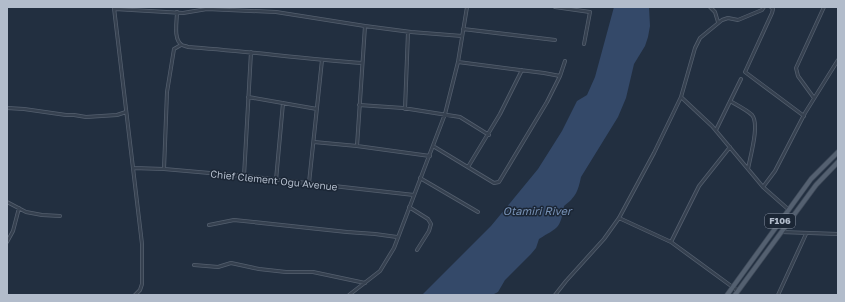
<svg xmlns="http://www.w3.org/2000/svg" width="845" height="302" viewBox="0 0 845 302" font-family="'Golos Text',sans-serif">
	<rect width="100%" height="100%" fill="#222f40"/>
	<path fill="#344969" d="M614 7H649L650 26 648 37 645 46 634 64 626 98 618 117 581 177C578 191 576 197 564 206 560 230 558 227 539 239L536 248 531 254 505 280 498 292 492 295H422L491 226 538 169 562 131 577 101 587 95 595 77Z"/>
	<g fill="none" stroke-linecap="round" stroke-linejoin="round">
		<g stroke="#545f6e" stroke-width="4">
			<path id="minor" d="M555 7 590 12 584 44
				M710 7 715 12 718 22
				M771 7 773 9 772 13 745 72 804 116
				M114 8 142 244V284L140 290 135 295
				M115 9 183 13 207 9 276 12 365 26 411 32 462 36
				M177 12C177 21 173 40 182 45 184 46 186 46 188 47 246 51 304 59 362 63
				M463 29 555 40
				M458 62 544 73 560 76
				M248 97 317 109
				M681 97 712 126 763 187 789 210
				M814 98 798 76 796 68 824 7
				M730 101C737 105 747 110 752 115 760 124 750 157 748 169
				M359 105 403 108 460 117 489 135
				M7 108 24 109 66 115H74L86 117 117 115 126 112
				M405 109 408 32
				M716 130 741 79
				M314 142 357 146 430 156
				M357 146 365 26
				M433 146 494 183 499 182 547 102 560 76 565 61
				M730 147 699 186 671 242 738 291
				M468 167 500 114 522 70
				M133 168 164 169 244 176 414 195
				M164 169 167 92 174 49 181 45
				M244 176 251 52
				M420 178 478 212
				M276 180 283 103
				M309 183 322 60
				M763 187 775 171 805 113 838 60
				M7 202 26 212 42 215 60 216
				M409 207 428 219 431 224 429 231 417 250
				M619 218 671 242
				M209 225 234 220 347 232 375 234 397 237
				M781 232 838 234
				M7 242 13 231 19 208
				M194 265 218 267 231 263 259 269 286 272H313L365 283
				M349 295 380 271 394 248 445 114 458 62 467 7
				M555 295 566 281 604 239 619 218 654 153 681 97 695 48 700 38 722 20 728 18 738 20 762 10 764 7
				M778 295 806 234"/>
		</g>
		<g stroke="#3f4a59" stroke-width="5.5">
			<path id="primary" d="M727 295 811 179 838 152
				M735 295 816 185 838 162"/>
		</g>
		<use href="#minor" stroke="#364150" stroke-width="2.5"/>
		<use href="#primary" stroke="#546070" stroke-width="4"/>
	</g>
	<g text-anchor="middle" stroke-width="3" stroke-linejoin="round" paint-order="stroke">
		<rect fill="#1b2635" stroke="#858f9e" stroke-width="1" x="765" y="214" width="30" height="14" rx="3"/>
		<g font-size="9" font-weight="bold" fill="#b2bccb">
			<text x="780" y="224">F106</text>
		</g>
		<g font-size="10" fill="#b2bccb" stroke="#1b2635">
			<text transform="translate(274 180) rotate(6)" y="4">Chief Clement Ogu Avenue</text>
		</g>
		<g font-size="11" font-style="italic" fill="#7791b5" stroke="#1b2635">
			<text x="537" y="215">Otamiri River</text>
		</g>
	</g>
	<rect width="845" height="302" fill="none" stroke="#b2bccb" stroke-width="16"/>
</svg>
